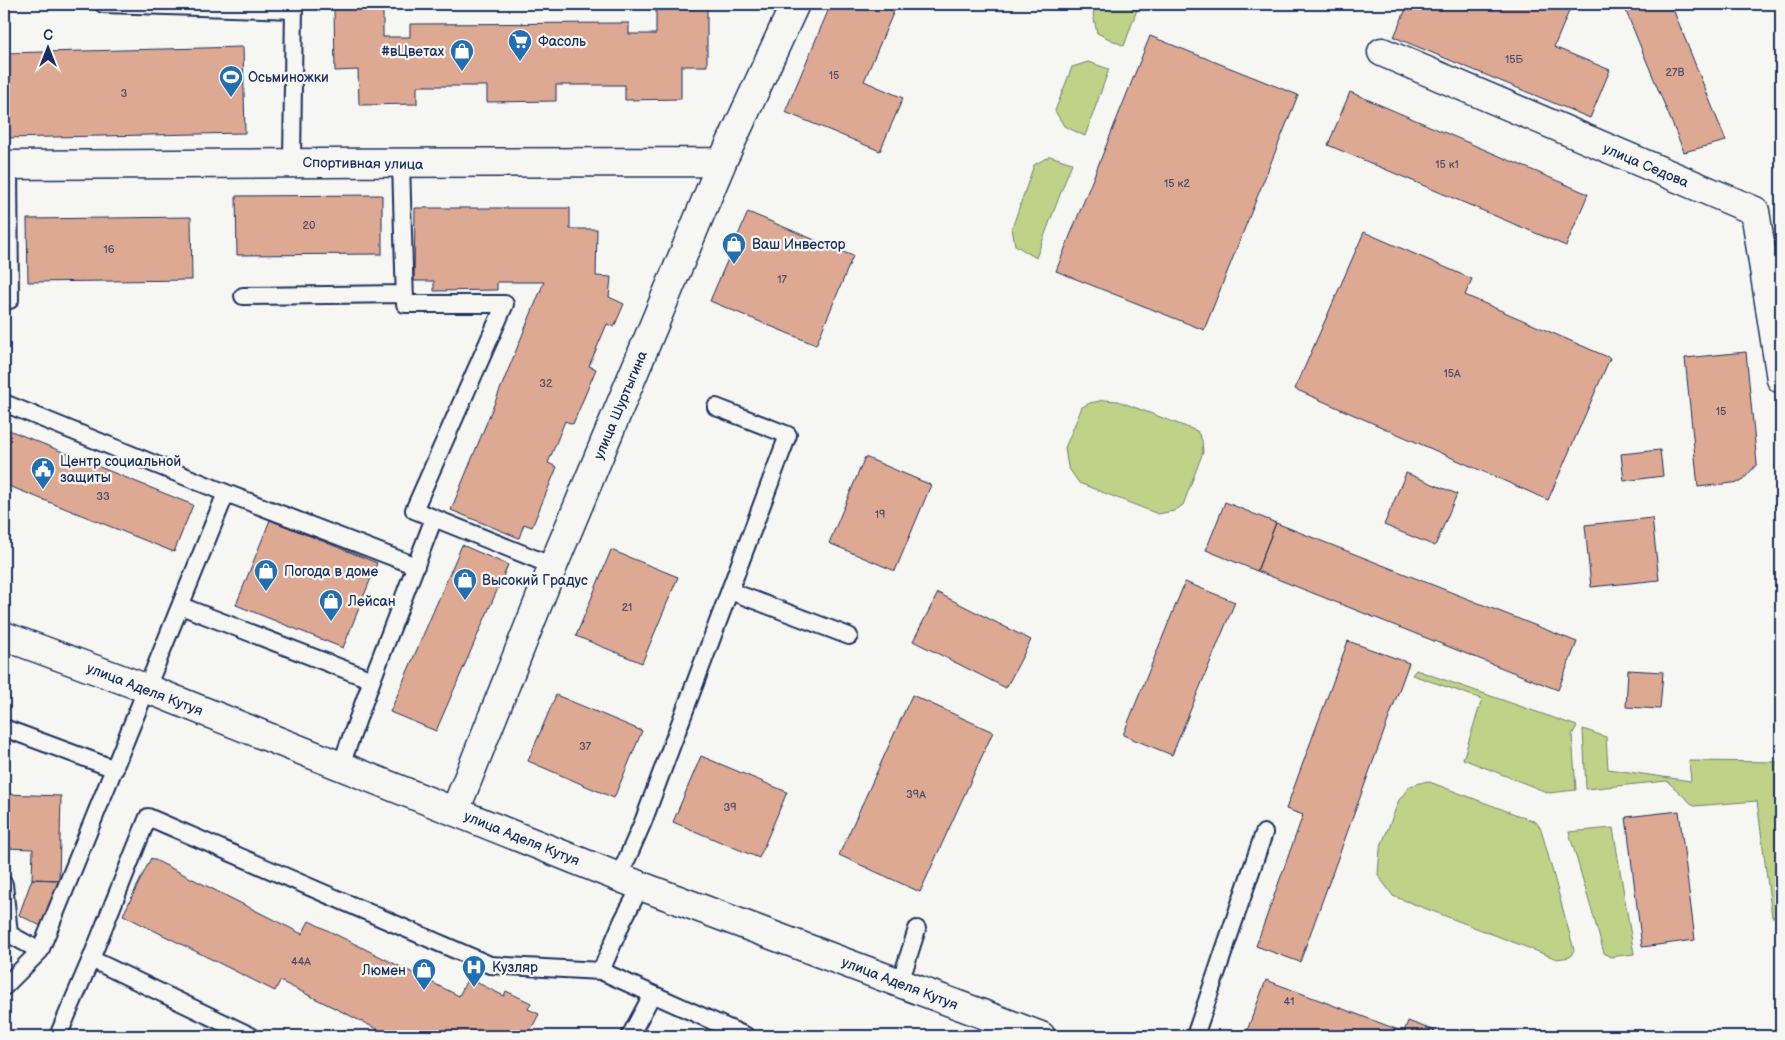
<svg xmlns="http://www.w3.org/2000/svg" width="1785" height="1040" viewBox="0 0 1785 1040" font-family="'Balsamiq Sans',sans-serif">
	<rect width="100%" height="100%" fill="#f6f6f2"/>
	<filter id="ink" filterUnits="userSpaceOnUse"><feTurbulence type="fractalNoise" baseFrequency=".02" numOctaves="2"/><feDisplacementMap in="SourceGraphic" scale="10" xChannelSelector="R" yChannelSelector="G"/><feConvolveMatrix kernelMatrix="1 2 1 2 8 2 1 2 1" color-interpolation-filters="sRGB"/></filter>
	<g filter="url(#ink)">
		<path fill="#bfd287" stroke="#6d8072" d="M1097 4H1139L1124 46 1097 33 1093 14Z
			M1088 62 1109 69 1085 136 1064 126 1055 111 1072 67Z
			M1050 156 1072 163 1036 258 1015 245 1012 228 1034 165Z
			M1104 400 1118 401 1197 431 1202 440 1203 452 1183 505 1174 511 1158 514 1079 483 1068 467 1065 448 1082 407 1090 403Z
			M1416 670 1577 726 1572 735 1576 790 1549 793 1463 759 1482 699 1412 675Z
			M1583 729 1606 737 1608 769 1691 781 1689 761 1781 762V916L1772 917 1757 801 1694 806 1667 781 1586 789Z
			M1427 781 1536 822 1541 829 1574 950 1570 957 1557 959 1393 896 1378 875 1380 849 1399 800 1410 786Z
			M1613 828 1634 954 1610 957 1604 953 1569 832Z"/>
		<path fill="#dea993" stroke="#1b2f5e" d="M656 4H707V66H681V99L625 100V85H556V101L487 102V86H417V104L359 105 358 70 335 71 334 8H383V37H410V24L629 23V34H656Z
			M831 4H897L864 81 903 98 880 151 785 112Z
			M1408 4H1572L1554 47 1610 70 1590 118 1394 37Z
			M1623 4H1671L1726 141 1684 152Z
			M1150 36 1298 95 1204 330 1056 271Z
			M243 47 245 133 4 138V53Z
			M1350 92 1588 194 1566 246 1328 145Z
			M382 195V254L237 255 236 196Z
			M415 208H570V229H597L596 276 611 277 609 297 624 304 614 327 607 324 589 366 596 369 573 424 565 421 548 463 557 467 532 527 524 524 519 538 451 510 544 282H497V290L434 291V281H414Z
			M748 212 853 256 816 345 710 301Z
			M191 217 192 280 28 282 27 219Z
			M1364 232 1472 279 1465 295 1610 358 1548 500 1295 389Z
			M1746 352 1757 464 1741 482 1698 487 1685 358Z
			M4 428 193 505 174 552 4 484Z
			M1660 450 1663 476 1624 481 1621 454Z
			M865 457 931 485 895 571 829 543Z
			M1406 473 1457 494 1435 546 1384 525Z
			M1225 502 1276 523 1257 571 1206 550Z
			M1652 518 1659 580 1591 587 1585 525Z
			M270 520 377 563 343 648 236 605Z
			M1276 523 1577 642 1558 690 1257 571Z
			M462 545 508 565 436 731 390 712Z
			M611 550 678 577 642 663 576 636Z
			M1185 582 1235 602 1172 755 1123 735Z
			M938 593 1031 640 1006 688 913 641Z
			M1348 641 1409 663 1300 962 1256 946 1303 815 1286 809Z
			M1628 670 1663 672 1660 709 1626 707Z
			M556 695 642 731 614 798 528 761Z
			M912 695 993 732 920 892 839 855Z
			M701 756 787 792 759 858 673 822Z
			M4 794 61 796 59 880 32 879 33 849 4 848Z
			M1679 811 1695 940 1642 947 1626 817Z
			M151 858 302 934 309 921 459 996 468 978 504 996 506 991 531 1003 528 1009 539 1014 528 1035 532 1036H391L280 981 275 991 123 915Z
			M32 879 59 880 41 926 19 915Z
			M1266 980 1404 1032 1408 1021 1435 1031 1433 1036H1245Z"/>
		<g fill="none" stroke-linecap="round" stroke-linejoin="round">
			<g stroke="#1b2f5e" stroke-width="20">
				<path id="lane" d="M103 4 294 10
					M292 162 294 4
					M401 163 405 304H505L414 510 553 566
					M9 165 10 300
					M243 296 405 294
					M4 403 226 493 40 951 4 987
					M226 493 416 566
					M730 591 849 636
					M181 606 372 680 341 765
					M372 680 434 518
					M4 728 115 769
					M619 877 643 822 788 435 716 407
					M4 884 9 934 40 951
					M601 971 623 920 641 886
					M900 983 917 929
					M58 1036 91 959
					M251 1036 91 959 148 817 490 965 601 971 746 1036
					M630 1036 652 995
					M1195 1036 1264 833"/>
			</g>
			<g stroke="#1b2f5e" stroke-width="31">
				<path id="street" d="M1382 52 1755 211 1781 379
					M4 165C243 163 483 162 722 162
					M455 811 553 566 722 162 795 4"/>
			</g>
			<g stroke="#1b2f5e" stroke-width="31">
				<path id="secondary" d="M4 636 148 689 641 886 1041 1036"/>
			</g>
			<use href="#lane" stroke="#f6f6f2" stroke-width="16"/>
			<use href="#street" stroke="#f6f6f2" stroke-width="28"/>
			<use href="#secondary" stroke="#f6f6f2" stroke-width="28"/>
		</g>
	</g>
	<defs>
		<g id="supermarket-pin" transform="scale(1.25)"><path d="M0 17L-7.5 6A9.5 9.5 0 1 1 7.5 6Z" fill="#1f6fb2" stroke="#f6f6f2"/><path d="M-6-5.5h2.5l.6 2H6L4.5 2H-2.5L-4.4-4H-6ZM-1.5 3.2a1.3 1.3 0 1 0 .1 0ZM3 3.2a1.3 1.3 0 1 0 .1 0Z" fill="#fff"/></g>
		<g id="shop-pin" transform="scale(1.25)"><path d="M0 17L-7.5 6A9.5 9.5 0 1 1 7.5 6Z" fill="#1f6fb2" stroke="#f6f6f2"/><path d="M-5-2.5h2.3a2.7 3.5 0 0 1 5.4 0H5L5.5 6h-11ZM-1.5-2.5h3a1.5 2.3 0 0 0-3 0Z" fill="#fff"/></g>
		<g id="stadium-pin" transform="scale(1.25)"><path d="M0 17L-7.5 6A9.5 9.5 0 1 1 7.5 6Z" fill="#1f6fb2" stroke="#f6f6f2"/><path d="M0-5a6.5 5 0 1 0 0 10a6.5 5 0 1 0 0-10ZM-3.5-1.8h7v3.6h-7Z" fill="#fff"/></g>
		<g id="civic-pin" transform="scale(1.25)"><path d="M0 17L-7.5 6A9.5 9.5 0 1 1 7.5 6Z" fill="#1f6fb2" stroke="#f6f6f2"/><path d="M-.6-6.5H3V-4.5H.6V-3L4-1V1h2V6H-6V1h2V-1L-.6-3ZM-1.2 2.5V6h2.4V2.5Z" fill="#fff"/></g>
		<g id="hospital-pin" transform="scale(1.25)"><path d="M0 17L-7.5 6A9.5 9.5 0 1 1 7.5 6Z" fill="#1f6fb2" stroke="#f6f6f2"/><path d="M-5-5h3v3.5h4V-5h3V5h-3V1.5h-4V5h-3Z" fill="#fff"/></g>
	</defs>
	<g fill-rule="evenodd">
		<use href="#supermarket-pin" x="520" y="41"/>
		<use href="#shop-pin" x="462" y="51"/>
		<use href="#stadium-pin" x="231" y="77"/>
		<use href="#shop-pin" x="734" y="244"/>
		<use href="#civic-pin" x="43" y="469"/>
		<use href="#shop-pin" x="266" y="571"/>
		<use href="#shop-pin" x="465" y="580"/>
		<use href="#shop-pin" x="331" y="601"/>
		<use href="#hospital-pin" x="474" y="967"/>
		<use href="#shop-pin" x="424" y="970"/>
	</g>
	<g text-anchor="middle" stroke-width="4.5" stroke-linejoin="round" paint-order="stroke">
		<g font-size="11" fill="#4c4e6b">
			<text x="1514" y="63">15Б</text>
			<text x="1675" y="76">27В</text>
			<text x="834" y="79">15</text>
			<text x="124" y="97">3</text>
			<text x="1447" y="168">15 к1</text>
			<text x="1177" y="187">15 к2</text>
			<text x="309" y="229">20</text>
			<text x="109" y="253">16</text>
			<text x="782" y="283">17</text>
			<text x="1452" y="377">15А</text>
			<text x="546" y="387">32</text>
			<text x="1721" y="415">15</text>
			<text x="103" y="500">33</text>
			<text x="880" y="518">19</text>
			<text x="627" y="611">21</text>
			<text x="585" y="750">37</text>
			<text x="916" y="798">39А</text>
			<text x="730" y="811">39</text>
			<text x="301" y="965">44А</text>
			<text x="1289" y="1005">41</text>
		</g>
		<g font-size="14" fill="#1b2f5e" stroke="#f6f6f2" text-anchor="start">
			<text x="538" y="46">Фасоль</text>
			<text x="444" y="56" text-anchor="end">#вЦветах</text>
			<text x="248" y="82">Осьминожки</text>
			<text x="752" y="249">Ваш Инвестор</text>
			<text x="60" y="466">Центр социальной<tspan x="60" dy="16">защиты</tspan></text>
			<text x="284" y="576">Погода в доме</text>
			<text x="482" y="585">Высокий Градус</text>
			<text x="348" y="606">Лейсан</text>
			<text x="492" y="972">Кузляр</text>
			<text x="406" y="975" text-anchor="end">Люмен</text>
		</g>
		<g font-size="14" fill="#1b2f5e" stroke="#f6f6f2">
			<text transform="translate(363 163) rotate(1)" y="5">Спортивная улица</text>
			<text transform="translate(1646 165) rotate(23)" y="5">улица Седова</text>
			<text transform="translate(620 405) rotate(-67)" y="5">улица Шуртыгина</text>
			<text transform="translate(145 689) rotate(21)" y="5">улица Аделя Кутуя</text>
			<text transform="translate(522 838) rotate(22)" y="5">улица Аделя Кутуя</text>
			<text transform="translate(900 983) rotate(21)" y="5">улица Аделя Кутуя</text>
		</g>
	</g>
	<rect width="1785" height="1040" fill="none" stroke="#f6f6f2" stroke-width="20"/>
	<rect x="10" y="10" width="1765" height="1020" fill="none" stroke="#1b2f5e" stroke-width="2" filter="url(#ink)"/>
	<g transform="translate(48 48)" stroke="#f6f6f2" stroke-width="4" paint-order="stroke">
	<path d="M0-4L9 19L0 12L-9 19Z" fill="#1b2f5e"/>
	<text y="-8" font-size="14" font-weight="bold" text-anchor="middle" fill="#1b2f5e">С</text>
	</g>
</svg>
